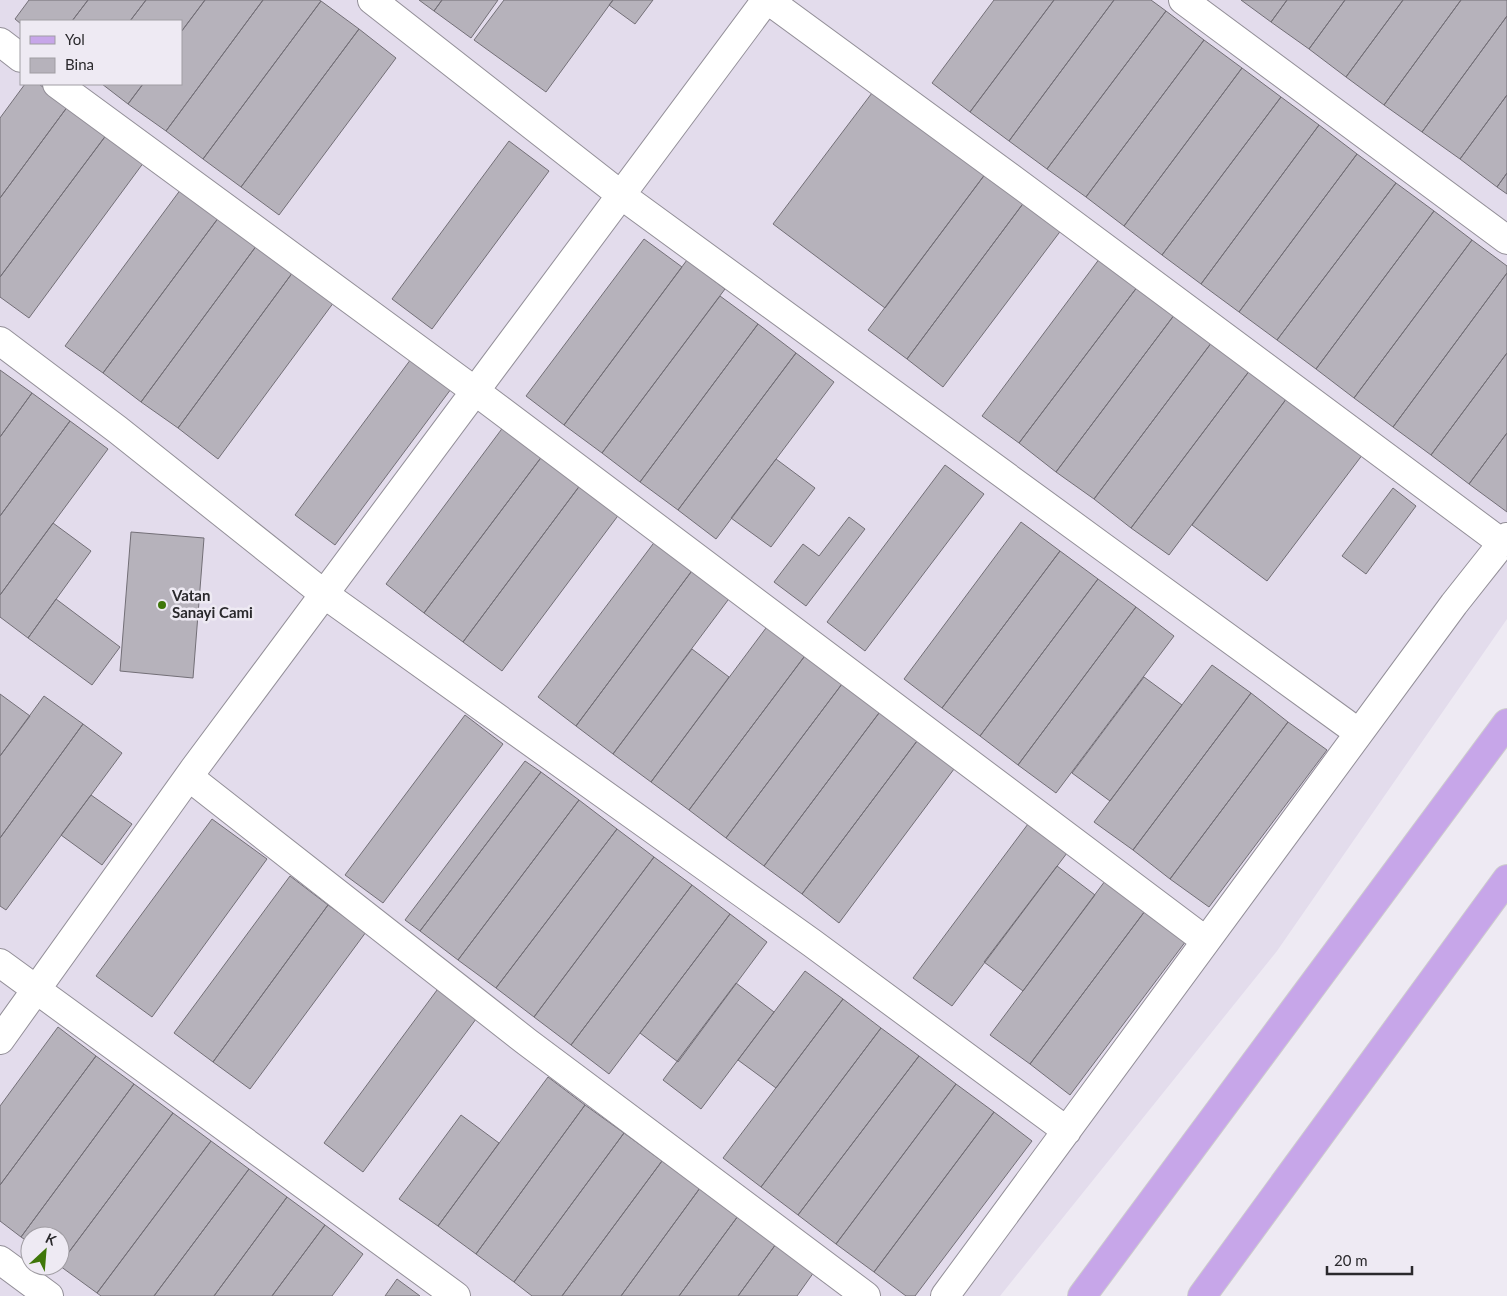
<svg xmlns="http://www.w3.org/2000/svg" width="1507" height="1296" viewBox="0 0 1507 1296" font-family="Lato,sans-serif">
	<rect width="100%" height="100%" fill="#eeeaf3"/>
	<path fill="#e3dcec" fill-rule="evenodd" d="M0 0H1507V619L1277 951 1000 1296H0ZM21 21H181V84H21ZM30 1236H60V1266H30Z"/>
	<path fill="#b6b2bb" stroke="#736f77" d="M29 0H88L72 21H21V24L15 19Z
		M88 0H146L130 21H72Z
		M146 0H205L181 32V21H130Z
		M205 0H263L166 131 128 104 143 84H181V32Z
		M263 0H319L321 1 203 159 166 131Z
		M419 0H442L434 11Z
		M442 0H498L471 38 434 11Z
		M504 0H613L546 92 474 40Z
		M613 0H653L635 24 609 5Z
		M994 0H1054L970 112 932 83Z
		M1054 0H1114L1009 141 970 112Z
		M1114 0H1151L1166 11 1047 169 1009 141Z
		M1241 0H1287L1271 22Z
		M1287 0H1345L1309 49 1271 22Z
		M1345 0H1403L1346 77 1309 49Z
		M1403 0H1461L1384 105 1346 77Z
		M1461 0H1507V16L1422 132 1384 105Z
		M321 1 359 29 241 187 203 159Z
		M1166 11 1204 40 1086 197 1047 169Z
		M1507 16V95L1460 159 1422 132Z
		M359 29 396 58 279 215 241 187Z
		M1204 40 1242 68 1124 226 1086 197Z
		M1242 68 1281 97 1162 255 1124 226Z
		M25 84H39L68 106 0 198V118Z
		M102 84H143L128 104Z
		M875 89 986 173 885 308 773 224Z
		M1507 95V173L1497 187 1460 159Z
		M1281 97 1319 125 1201 284 1162 255Z
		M68 106 107 134 0 277V198Z
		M1319 125 1357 154 1239 312 1201 284Z
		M107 134 144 162 29 318 0 297V277Z
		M509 141 549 171 432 329 392 299Z
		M1357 154 1396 183 1277 340 1239 312Z
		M986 173 1025 201 907 359 868 330Z
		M1507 173V194L1497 187Z
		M1396 183 1434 211 1316 369 1277 340Z
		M181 189 219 217 103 373 65 346Z
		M1025 201 1062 229 943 387 907 359Z
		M1434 211 1472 240 1354 398 1316 369Z
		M219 217 257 245 141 402 103 373Z
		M644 239 682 267 564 425 526 396Z
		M1472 240 1507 266V273L1393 427 1354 398Z
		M257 245 293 272 178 428 141 402Z
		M1100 258 1138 286 1019 443 982 416Z
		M687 260 725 289 602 453 564 425Z
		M293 272 334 302 218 459 178 428Z
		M1507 273V353L1431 455 1393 427Z
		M1138 286 1175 314 1056 472 1019 443Z
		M720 296 758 324 640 482 602 453Z
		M1175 314 1212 342 1094 499 1056 472Z
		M758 324 796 353 678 510 640 482Z
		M1212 342 1250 370 1131 528 1094 499Z
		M796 353 834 382 716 539 678 510Z
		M1507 353V433L1469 484 1431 455Z
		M411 359 451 389 335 545 295 515Z
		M0 370 32 393 0 437Z
		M1250 370 1287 398 1169 555 1131 528Z
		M32 393 70 421 0 516V437Z
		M1287 398 1363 454 1267 581 1192 525Z
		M70 421 108 449 0 595V516Z
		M504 426 543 455 424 613 386 584Z
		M1507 433V512L1469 484Z
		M543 455 581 484 463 642 424 613Z
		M776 459 815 488 771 547 731 518Z
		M945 465 984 494 865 651 827 622Z
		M581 484 620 513 502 671 463 642Z
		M1393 488 1416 506 1366 574 1342 556Z
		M849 517 865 529 806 606 774 582 803 544 819 556Z
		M1021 522 1060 551 942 708 904 679Z
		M53 523 91 551 28 638 0 617V595Z
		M131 532 204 538 193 678 120 671Z
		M656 540 694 568 576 726 538 697Z
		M1060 551 1098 579 980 736 942 708Z
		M694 568 731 596 613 754 576 726Z
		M1098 579 1136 607 1018 765 980 736Z
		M56 599 120 647 92 685 28 638Z
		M1136 607 1174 636 1056 793 1018 765Z
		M769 624 807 653 689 810 651 782Z
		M692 649 729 677 651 782 613 754Z
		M807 653 845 680 726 838 689 810Z
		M1212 665 1251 693 1133 850 1094 822Z
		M1144 677 1182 705 1110 801 1072 773Z
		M845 680 882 709 764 866 726 838Z
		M1251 693 1288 722 1170 879 1133 850Z
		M0 694 30 716 0 756Z
		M44 696 83 724 0 838V756Z
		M882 709 920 737 802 894 764 866Z
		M465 715 503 744 383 903 345 875Z
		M1288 722 1327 750 1209 907 1170 879Z
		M83 724 122 753 6 910 0 906V838Z
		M920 737 957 765 839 923 802 894Z
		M525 761 541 772 420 931 405 920Z
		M541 772 579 800 458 960 420 931Z
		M91 795 132 824 102 865 61 835Z
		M579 800 617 829 496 988 458 960Z
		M212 819 267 859 152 1017 96 976Z
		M1031 820 1070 849 952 1006 913 978Z
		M617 829 654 857 534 1017 496 988Z
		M654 857 692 885 571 1045 534 1017Z
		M1057 866 1095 895 1023 991 984 962Z
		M290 876 328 905 213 1062 174 1033Z
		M1108 877 1148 907 1030 1064 990 1035Z
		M692 885 730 914 609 1074 571 1045Z
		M328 905 366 932 250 1089 213 1062Z
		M1148 907 1189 937 1070 1095 1030 1064Z
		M730 914 767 942 678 1062 640 1033Z
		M805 971 843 999 776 1088 738 1060Z
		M736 983 774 1012 701 1109 663 1080Z
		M440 986 479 1015 363 1172 324 1143Z
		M843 999 881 1028 761 1187 723 1158Z
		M58 1027 96 1056 0 1185V1106Z
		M881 1028 919 1056 798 1215 761 1187Z
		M96 1056 134 1084 21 1237 0 1221V1185Z
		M919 1056 956 1084 836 1244 798 1215Z
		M548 1077 585 1105 476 1254 438 1226Z
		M134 1084 173 1113 60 1264V1236H30V1243L21 1237Z
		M956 1084 994 1112 874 1272 836 1244Z
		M585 1105 624 1133 514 1282 476 1254Z
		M994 1112 1032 1141 915 1296H906L874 1272Z
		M173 1113 211 1141 97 1293 60 1266V1264Z
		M461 1115 499 1143 438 1226 399 1199Z
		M624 1133 662 1161 562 1296H532L514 1282Z
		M211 1141 249 1169 154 1296H101L97 1293Z
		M662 1161 700 1188 621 1296H562Z
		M249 1169 287 1197 214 1296H154Z
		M700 1188 738 1216 679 1296H621Z
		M287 1197 325 1225 272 1296H214Z
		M738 1216 776 1244 738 1296H679Z
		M325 1225 363 1254 332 1296H272Z
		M776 1244 814 1272 797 1296H738Z
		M397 1279 420 1296H385Z"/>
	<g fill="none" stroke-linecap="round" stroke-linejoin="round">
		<g stroke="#938f98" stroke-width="30">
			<path id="minor" d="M372 0 621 195 1103 547 1359 733
				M768 0 1026 189 1502 543
				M1183 0 1507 240
				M0 42 21 58
				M57 84 475 391 1206 941
				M0 341 118 430 324 594 812 943 1067 1131
				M189 777 527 1042 866 1296
				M0 963 456 1296
				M0 1040 194 769 766 0
				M0 1260 49 1296
				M945 1296 1454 604 1507 537"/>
		</g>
		<g stroke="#ccc" stroke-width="30">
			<path id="major" d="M1082 1296 1507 723
				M1202 1296 1507 879"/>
		</g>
		<use href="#minor" stroke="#fff" stroke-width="28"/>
		<use href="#major" stroke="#c7a6e9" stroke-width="28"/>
	</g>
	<circle fill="#3f7709" stroke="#eeeaf3" stroke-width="2" cx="162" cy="605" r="5"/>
	<g text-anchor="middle" stroke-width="5" stroke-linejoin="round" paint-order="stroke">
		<g font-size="15" font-weight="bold" fill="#2a292c" stroke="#eeeaf3" text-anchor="start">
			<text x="172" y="601">Vatan<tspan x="172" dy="17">Sanayi Cami</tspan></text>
		</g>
	</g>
	<rect x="20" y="20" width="162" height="65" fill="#eeeaf3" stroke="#a09da3"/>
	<rect x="30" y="36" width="25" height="8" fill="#c7a6e9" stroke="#a09da3"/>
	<text x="65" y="45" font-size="15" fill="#2a292c">Yol</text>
	<rect x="30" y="58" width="25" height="15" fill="#b6b2bb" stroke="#a09da3"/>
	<text x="65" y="70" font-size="15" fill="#2a292c">Bina</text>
	<g transform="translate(45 1251) rotate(26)"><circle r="24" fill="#eeeaf3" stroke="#a09da3"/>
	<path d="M0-4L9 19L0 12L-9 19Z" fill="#3f7709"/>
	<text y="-8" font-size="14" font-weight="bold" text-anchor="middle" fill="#2a292c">K</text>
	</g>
	<path d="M1327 1266v8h85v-8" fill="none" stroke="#2a292c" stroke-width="2.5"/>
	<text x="1334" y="1266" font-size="15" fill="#2a292c" stroke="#eeeaf3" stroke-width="4" paint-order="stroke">20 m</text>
</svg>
